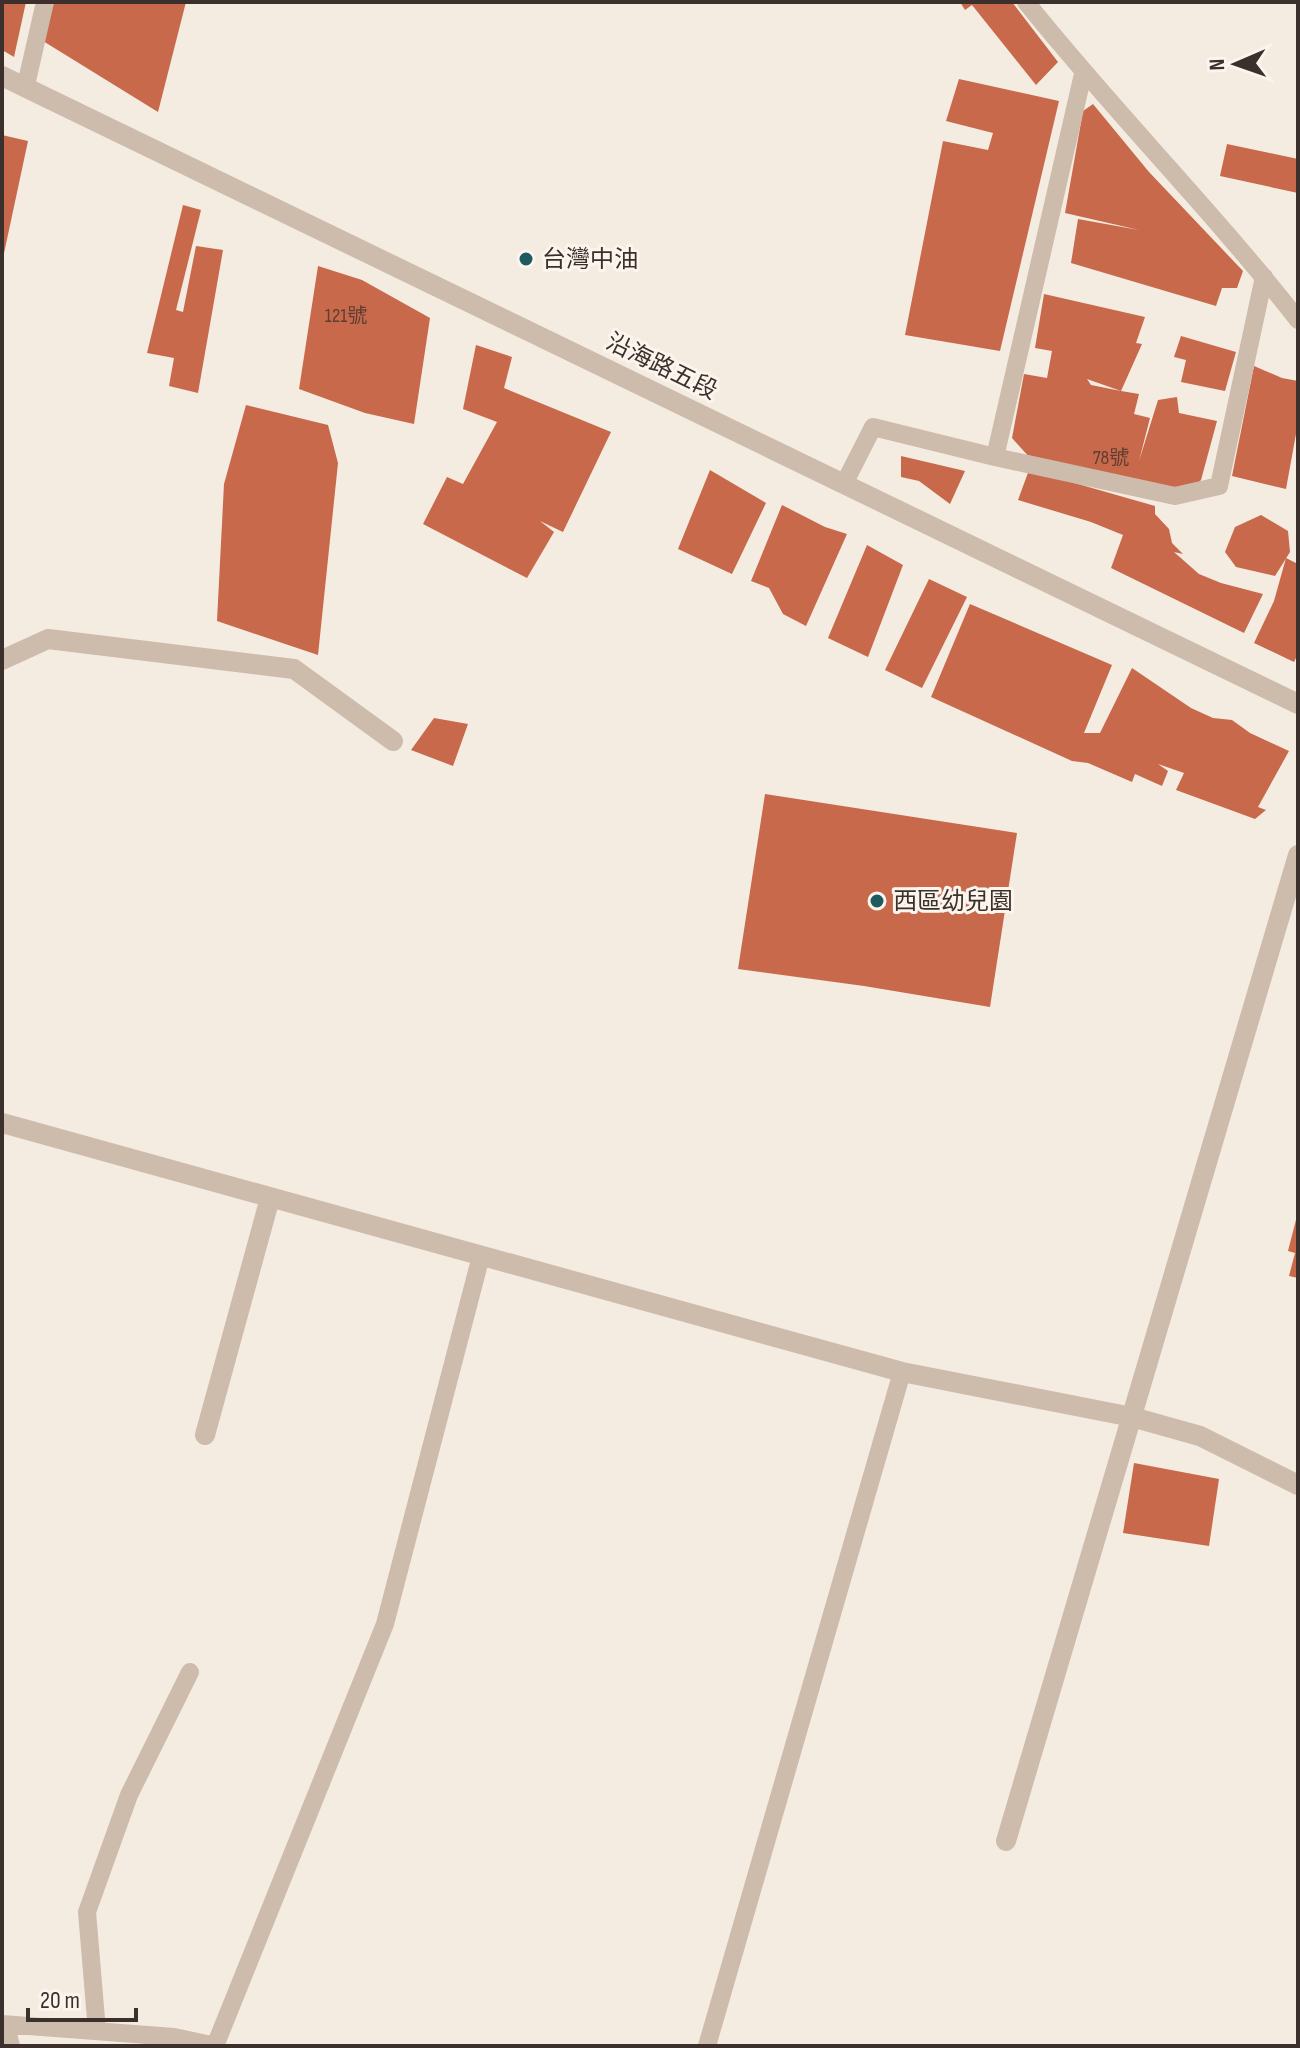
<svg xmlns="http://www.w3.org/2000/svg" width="1300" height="2048" viewBox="0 0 1300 2048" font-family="'Sofia Sans Condensed','Noto Sans TC',sans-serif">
	<rect width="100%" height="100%" fill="#f4ebe1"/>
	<path fill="#c8694b" d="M2 2H26L14 57 2 50Z
		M51 2H186L158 112 43 41Z
		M960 2H1012L1058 62 1036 85 972 5 965 10Z
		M959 79 1059 101 1000 351 905 335 943 141 988 150 993 133 946 121Z
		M1093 104 1149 172 1243 271 1237 288H1222L1216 306 1071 263 1078 219 1139 230 1065 213 1083 111Z
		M2 135 28 141 3 258H2Z
		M1227 144 1298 159V193L1220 176Z
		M183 205 201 210 176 310 183 312 196 246 223 250 198 393 169 386 174 358 147 353Z
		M318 266 362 280 430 318 414 424 365 413 299 389Z
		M1044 294 1145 317 1136 343 1142 344 1121 391 1087 379 1091 385 1121 391 1139 394 1134 414 1150 418 1139 461 1158 400 1177 397 1179 413 1217 421 1201 480 1182 499 1031 459 1012 438 1024 374 1047 378 1052 351 1035 348Z
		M1181 336 1236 352 1225 391 1181 382 1186 360 1174 357Z
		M476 345 512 357 504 388 611 432 563 532 540 521 554 532 527 578 423 524 447 477 463 484 497 422 463 409Z
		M1254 366 1282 378 1298 381V423L1286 489 1232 476Z
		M246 405 328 425 338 463 318 655 217 621 224 484Z
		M901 456 965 471 950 504 919 481 901 477Z
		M710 470 766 503 732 574 678 549Z
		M1029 470 1155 506V514L1169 529 1172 543 1183 554 1174 552 1199 574 1221 583 1263 594 1244 633 1111 568 1123 535 1091 522 1018 500Z
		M782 505 825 527 847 534 806 626 783 614 769 588 751 581Z
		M1261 515 1288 531 1290 552 1275 576 1236 567 1225 552 1235 527Z
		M867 545 903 565 868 657 828 638Z
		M1286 558 1298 564V654L1294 662 1254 643 1274 601Z
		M929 579 967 597 922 688 885 670Z
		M970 604 1112 665 1084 733H1100L1132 668 1191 708 1213 718 1232 720 1250 733 1289 751 1258 807 1266 810 1255 819 1176 790 1184 773 1158 764 1168 771 1162 786 1135 774 1132 782 1088 763 1072 761 931 697Z
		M434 718 468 724 453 766 411 750Z
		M765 794 1017 833 990 1007 864 986 738 969Z
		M1297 1216H1298V1278L1289 1276 1295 1253 1288 1251Z
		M1134 1463 1219 1479 1209 1546 1123 1533Z"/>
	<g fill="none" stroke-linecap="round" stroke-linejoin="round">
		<path stroke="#cdbbac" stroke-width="18" d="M1026 2C1113 111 1212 210 1298 320
			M1083 74 995 457 1175 496 1219 486 1264 277
			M26 85 45 2
			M844 484 873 427 995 457
			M2 2024 174 2037 216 2046
			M6 2026 11 2046
			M97 2031 87 1912 129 1795 190 1672
			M215 2046 385 1624 481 1256
			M707 2046 902 1372"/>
		<path stroke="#cdbbac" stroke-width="20" d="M2 660 48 639 294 669 393 741
			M2 1123 902 1372 1132 1417 1200 1436 1298 1485
			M205 1435 270 1198
			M1006 1841 1298 855"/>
		<path stroke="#cdbbac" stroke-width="20" d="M2 76 1298 704"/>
	</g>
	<g fill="#1f5a5e" stroke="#fbf5ee" stroke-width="3">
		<circle cx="526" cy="259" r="8"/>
		<circle cx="877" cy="901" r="8"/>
	</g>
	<g text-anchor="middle" stroke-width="6" stroke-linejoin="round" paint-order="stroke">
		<g font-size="20" fill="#5e3e33">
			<text x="346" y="322">121號</text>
			<text x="1111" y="464">78號</text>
		</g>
		<g font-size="24" fill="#3b302b" stroke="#fbf5ee" text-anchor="start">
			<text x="542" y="267">台灣中油</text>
			<text x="893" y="909">西區幼兒園</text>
		</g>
		<g font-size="24" fill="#3b302b" stroke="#fbf5ee">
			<text transform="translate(662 366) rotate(26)" y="8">沿海路五段</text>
		</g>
	</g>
	<rect width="1300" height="2048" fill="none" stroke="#3b302b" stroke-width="8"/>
	<g transform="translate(1236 64) rotate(268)" stroke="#fbf5ee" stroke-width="6" paint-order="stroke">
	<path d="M0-6L14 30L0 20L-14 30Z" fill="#3b302b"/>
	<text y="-12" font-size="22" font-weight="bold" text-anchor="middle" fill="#3b302b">N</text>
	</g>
	<path d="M28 2008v12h108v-12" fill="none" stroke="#3b302b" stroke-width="4"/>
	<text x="40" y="2008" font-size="24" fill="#3b302b" stroke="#fbf5ee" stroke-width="6" paint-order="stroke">20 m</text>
</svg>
